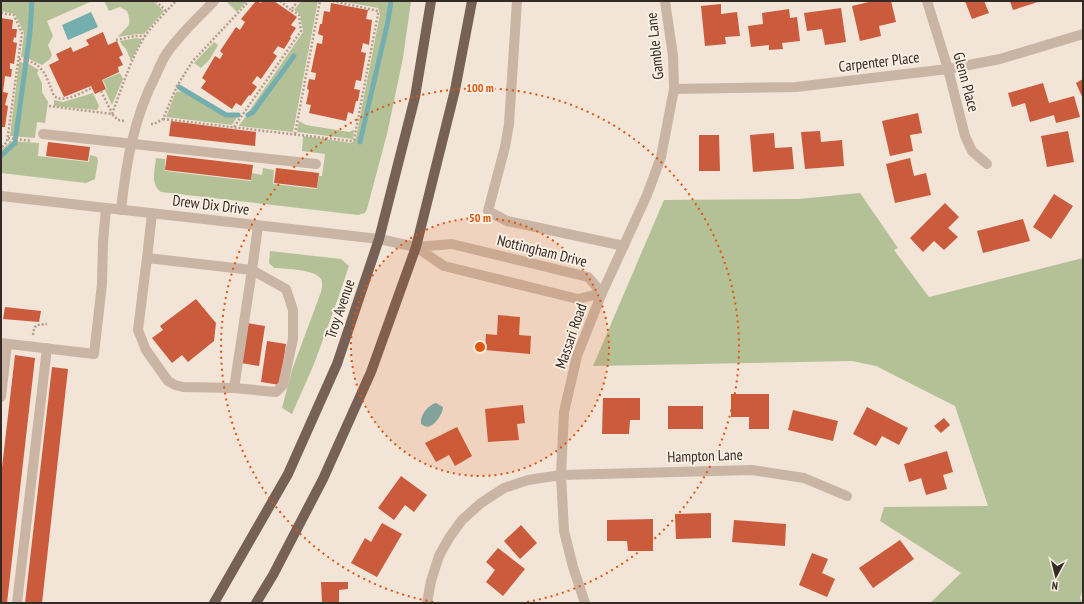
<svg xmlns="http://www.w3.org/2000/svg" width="1084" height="604" viewBox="0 0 1084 604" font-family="'PT Sans Narrow',sans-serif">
	<rect width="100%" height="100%" fill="#f2e4d7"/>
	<path fill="#b4c197" d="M1 1H92L47 21 53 36 48 45 52 55 50 59 42 65 29 59 21 57 24 33 15 14 1 11Z
		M104 1H153L164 11 144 34H137L118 37C127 25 133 27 127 11L120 7 109 11Z
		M229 1H247L237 12 227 2Z
		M301 1H318L293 132 239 126 303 32 300 14 294 10Z
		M340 1H411L403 58 387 134 367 209 365 213 358 215 161 192C150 184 155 170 156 158L165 159V171L251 181 252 173 262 175 263 168 274 170 273 184 317 189 319 176H322L325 154 302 151 303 136 351 143 354 141 356 138 380 14 378 8Z
		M136 38 142 39 131 61 126 49 122 45 120 41Z
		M214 42 218 45 210 59 201 68 194 63Z
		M19 62 27 63 39 70 37 73 42 83V92L48 102 45 123 37 122 35 138 10 136Z
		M120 73 123 79 112 105 105 90 107 89 103 80Z
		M183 91 227 117H237L232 125 166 117 176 92Z
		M93 93 99 106 97 110 54 106V100L63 102Z
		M299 121 306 125 349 132 354 130 353 139 297 132Z
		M9 141 39 143 38 156 89 162 90 155 97 157 98 161 95 179 86 183 1 173V150L9 143Z
		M860 193 898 248 894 250 929 297 1083 258V589L1080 598 1082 603H930L961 573 880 521 884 507 988 506 955 406 876 366 852 361 593 366 664 200 799 199Z
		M270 251 341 259 349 266 336 304 314 364 292 414 282 408 292 370 321 292C322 288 323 283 321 279 315 269 286 269 274 268L269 263Z"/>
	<path fill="#75aeaf" d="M91 12 98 27 68 40 62 25Z
		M436 403 443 407C443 413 436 424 430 426 427 428 424 426 421 424 420 415 428 405 436 403Z"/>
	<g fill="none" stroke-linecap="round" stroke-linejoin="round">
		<path stroke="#75aeaf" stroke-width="5" d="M179 87 226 115H238
			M248 115 253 112 294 56
			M360 142 388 21 391 1
			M1 156 15 143 30 32 32 1"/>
	</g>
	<path fill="#ca5b3d" d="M256 1 261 3 262 1H274L297 17 291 25 296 28 290 37 291 38 284 49 278 46 273 53 277 56 261 79 257 76 252 83 257 87 250 96 249 95 241 106 236 103 232 109 201 88 206 81 202 78 215 56 220 59 223 54 220 51 236 27 240 30 245 22 241 19Z
		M873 1H891L896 22 879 26 881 36 860 41 852 6Z
		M965 1H984L989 13 972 19Z
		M1010 1H1041L1013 10Z
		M331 3 368 10 366 19 372 20 369 45 363 43 361 52 366 53 361 81 356 80 354 89 360 90 358 101H356L353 114 348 112 346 121 309 113 311 105 306 104 309 90 307 89 309 79 315 80 316 73 311 72 317 43 322 44 323 36 318 34 320 24H322L324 11 330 12Z
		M721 4V14L737 12 740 36 725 37 726 44 705 46 701 6Z
		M841 8 846 42 825 45 822 29 807 31 804 13Z
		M789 9 790 18 797 17 800 41 782 43 783 49 769 50V45L751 47 748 26 763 24 762 13Z
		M1 18 13 20 12 29H17L16 38 14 37 13 42 17 43 14 64 10 63V69H12L11 77 5 76 3 92 8 93 5 105 8 106 5 127H1Z
		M103 32 108 45 117 41 123 55 119 57 123 65 118 67 119 72 102 80 106 89 95 94 91 86 64 97 49 65 59 60 56 54 71 47 73 52 89 45 86 40Z
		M1083 79V99L1076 83Z
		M1043 83 1049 103 1074 96 1080 117 1056 123 1054 115 1030 122 1025 103 1012 107 1008 93Z
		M918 113 922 133 910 135 913 151 890 156 882 121Z
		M171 121 256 132 255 146 169 136Z
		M820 131 821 142 842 140 844 166 805 169 801 132Z
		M1068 131 1074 162 1047 167 1041 136Z
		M774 133 775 148 792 147 794 169 753 172 750 135Z
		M699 135H719L720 171H699Z
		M48 142 90 147 88 161 46 156Z
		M167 155 253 165 251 180 165 170Z
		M910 158 914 176 926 173 931 195 895 203 886 164Z
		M276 168 319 173 317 188 274 183Z
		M1054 194 1073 206 1051 239 1033 227Z
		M945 203 959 217 948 228 958 237 944 250 934 241 923 252 910 238Z
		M1023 219 1030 241 983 253 977 231Z
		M196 299 216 323 214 341 188 362 182 355 172 363 152 338 163 330 160 326Z
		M5 307 41 311 39 322 3 319Z
		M498 315 520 317 519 335 531 336 530 354 485 350 486 334 497 335Z
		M247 323 265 326 259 366 241 363Z
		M267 341 286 344 280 385 261 382Z
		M15 355 35 358 7 603H1V476Z
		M52 367 68 369 42 603H25Z
		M731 394H769V429H749V417H731Z
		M603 398H640V420H630L629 434H602Z
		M523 405 525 423 517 424 519 440 488 442 485 409Z
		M668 406H703V429H668Z
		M867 407 908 428 899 445 882 436 876 446 853 434Z
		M793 410 838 421 833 441 788 430Z
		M944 418 950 425 941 433 934 426Z
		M457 427 472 456 455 466 449 455 436 462 425 443Z
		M947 451 953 472 943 475 947 489 926 495 921 478 909 482 904 464Z
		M401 476 427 495 414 512 405 505 394 520 378 508Z
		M711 513V538L676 539 675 514Z
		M653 519V551H628L627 541H607V520Z
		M734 520 786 524 785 546 732 542Z
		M382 523 402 534 377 577 351 563 365 538 371 542Z
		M521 525 537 543 520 559 504 541Z
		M900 540 914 559 873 588 859 568Z
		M498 548 525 569 503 596 486 582 495 570 486 562Z
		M812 553 828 559 822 573 835 579 827 597 799 585Z
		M321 582H348V589L339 590V603H322Z"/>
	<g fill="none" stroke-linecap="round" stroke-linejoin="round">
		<path stroke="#b59d8d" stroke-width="2.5" stroke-dasharray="2 2" stroke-linecap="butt" d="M156 1 166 11
			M280 1 291 10 298 1
			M1 13 14 15 22 33 7 142 1 148
			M116 40 135 36H145
			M19 59C44 62 46 76 54 96 64 104 82 92 92 88
			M101 91 112 113
			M49 106 112 114 118 120 124 121
			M112 114C122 88 130 60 145 36 154 23 166 12 176 1
			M163 119 350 141 354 140 378 14V11L333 1
			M151 124H154L163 119 177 86 192 62 249 1
			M234 127 301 31 299 15 291 10
			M295 134 320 1
			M8 138 31 141
			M33 335 34 328 37 325 47 324"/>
		<path stroke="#cab4a3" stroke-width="10" d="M517 1 509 124 505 147 488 211 507 221 624 246
			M927 1 948 69 965 136 972 151 987 164
			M674 89 796 87 948 69 1000 59 1083 34
			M43 134 316 164
			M1 196 379 239 416 247 452 244 588 277 602 293 578 299 444 266 416 247
			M121 210C126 163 134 117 156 75 159 68 162 60 167 53 180 34 198 18 214 1
			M152 213 147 258 252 270 258 226
			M147 258 138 330 146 350 168 381 175 385 183 387 234 388 252 270 286 289 293 310V339L283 385 276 392 234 388
			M1 343 94 354 102 284 103 242 106 208
			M1 397 7 344
			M17 603 47 348
			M427 603 431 581 439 556 449 538 462 520 481 503 504 488 528 480 561 475 752 470 804 478 847 496
			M585 603 573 567 564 531 561 475 564 412 577 356 602 293 647 195 661 157 674 89 673 56 665 1"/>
		<path stroke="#776056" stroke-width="10" d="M214 603 288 474 337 364 379 239 415 97 431 1
			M256 603 273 575 323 479 371 372 416 247 455 90 472 1"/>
	</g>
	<circle cx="480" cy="347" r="129" fill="#df570d" fill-opacity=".12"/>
	<g fill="none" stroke="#df570d" stroke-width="2" stroke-dasharray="2 4">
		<circle cx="480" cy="347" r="129"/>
		<path d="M439 603A259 259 0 1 1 521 603"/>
	</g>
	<g text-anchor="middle" stroke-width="4" stroke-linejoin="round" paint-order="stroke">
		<g font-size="15" fill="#342a25" stroke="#f9efe3">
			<text transform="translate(655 46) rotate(-96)" y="5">Gamble Lane</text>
			<text transform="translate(879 62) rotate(-7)" y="5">Carpenter Place</text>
			<text transform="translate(966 82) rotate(75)" y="5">Glenn Place</text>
			<text transform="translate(211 205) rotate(7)" y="5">Drew Dix Drive</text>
			<text transform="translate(542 251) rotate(14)" y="5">Nottingham Drive</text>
			<text transform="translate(340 309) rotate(-71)" y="5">Troy Avenue</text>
			<text transform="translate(571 336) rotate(-71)" y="5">Massari Road</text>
			<text transform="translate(705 456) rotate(-2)" y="5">Hampton Lane</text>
		</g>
	</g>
	<circle cx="480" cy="347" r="6" fill="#df570d" stroke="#f9efe3" stroke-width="2"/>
	<g font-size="12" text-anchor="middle" font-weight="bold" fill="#df570d" stroke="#f9efe3" stroke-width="4" stroke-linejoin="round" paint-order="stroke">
		<text x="480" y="92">100 m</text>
		<text x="480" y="222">50 m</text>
	</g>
	<rect width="1084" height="604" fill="none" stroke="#342a25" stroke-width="4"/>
	<g transform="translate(1056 576) rotate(187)" stroke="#f9efe3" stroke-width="3" paint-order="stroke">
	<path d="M0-3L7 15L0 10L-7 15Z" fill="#342a25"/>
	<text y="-6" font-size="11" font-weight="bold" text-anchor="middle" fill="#342a25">N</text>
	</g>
</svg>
